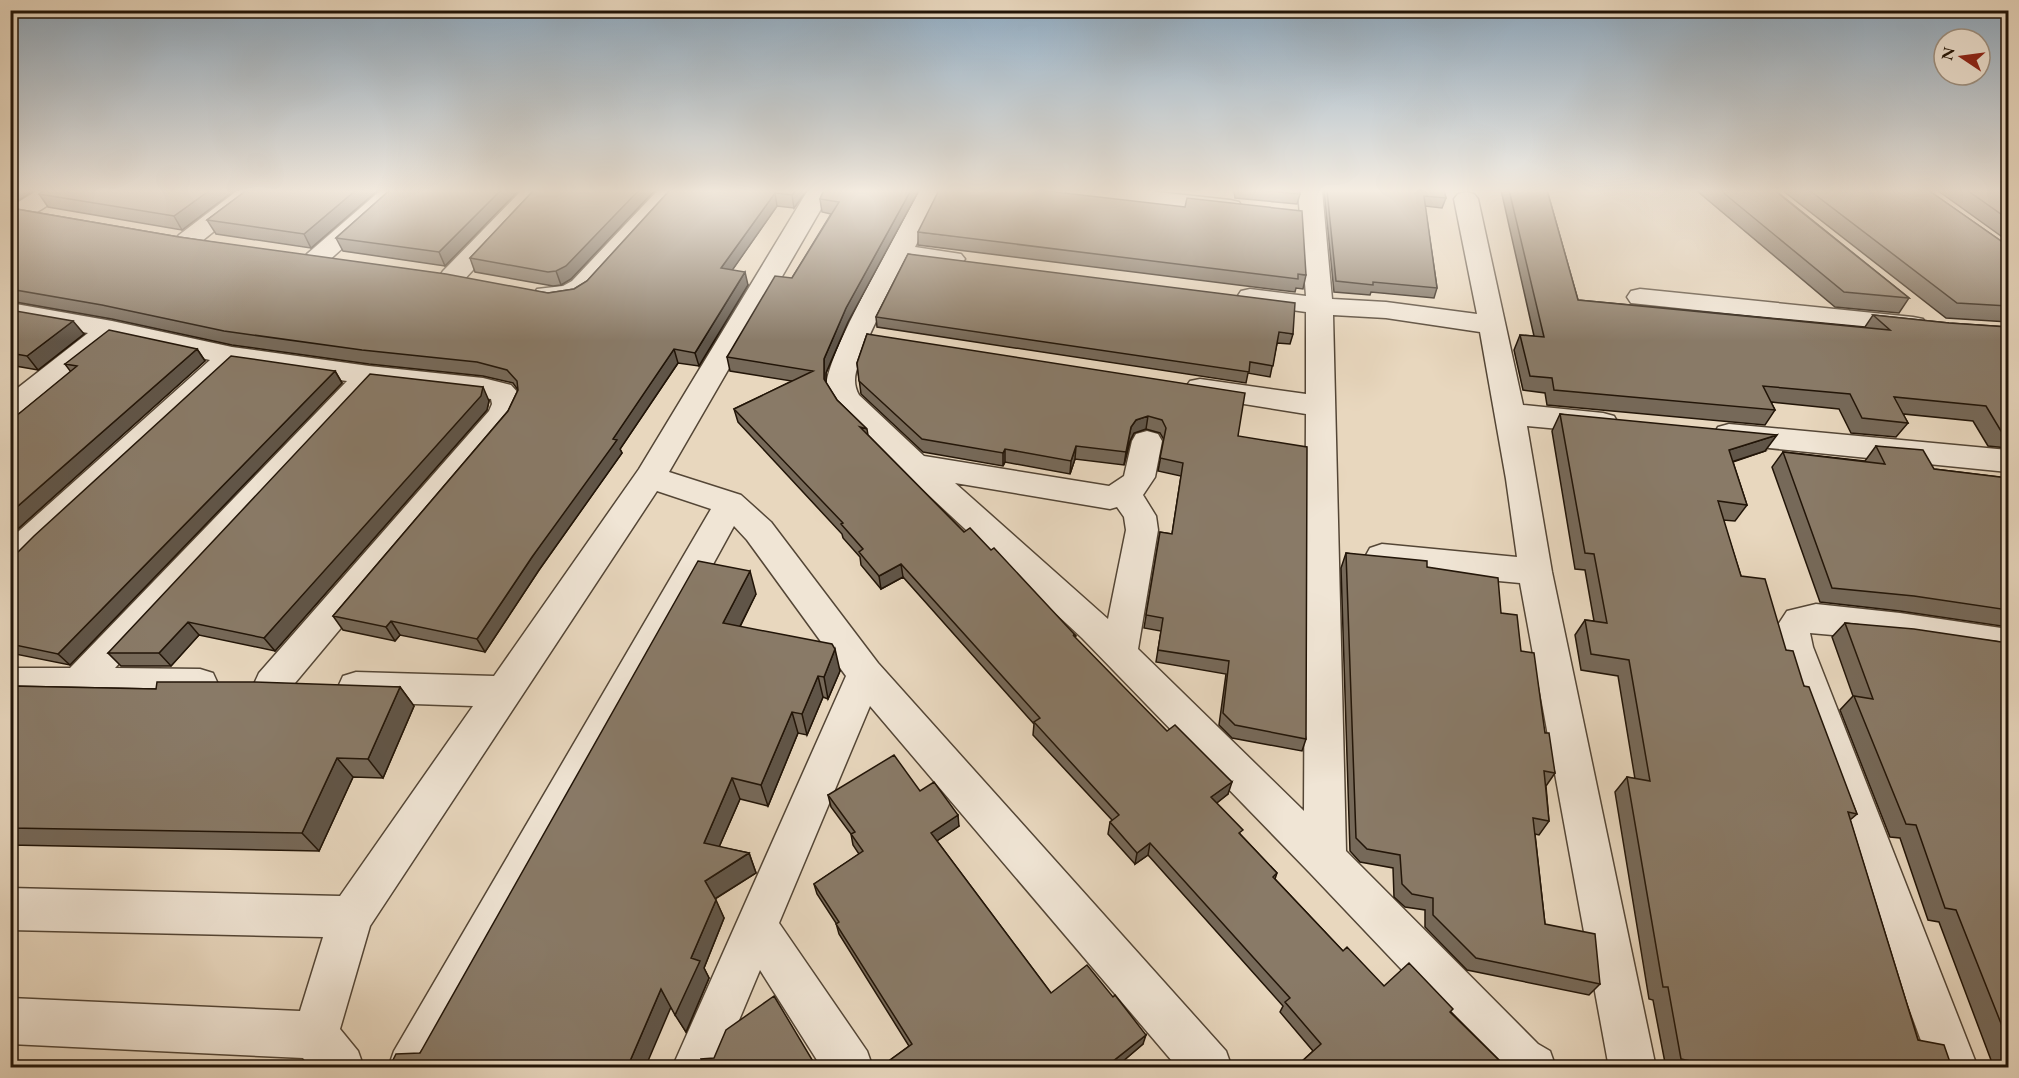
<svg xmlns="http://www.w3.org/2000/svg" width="2019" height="1078" viewBox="0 0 2019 1078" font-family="'EB Garamond',serif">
	<rect width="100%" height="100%" fill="#e8d7be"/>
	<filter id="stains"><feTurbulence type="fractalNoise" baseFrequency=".00333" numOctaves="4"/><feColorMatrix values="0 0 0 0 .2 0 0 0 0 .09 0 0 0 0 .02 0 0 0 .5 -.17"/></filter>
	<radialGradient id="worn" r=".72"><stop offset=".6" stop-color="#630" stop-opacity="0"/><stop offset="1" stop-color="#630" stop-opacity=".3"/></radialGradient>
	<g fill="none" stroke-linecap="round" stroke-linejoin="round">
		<g stroke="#544636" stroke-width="3">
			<path id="minor" d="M38 190H66L62 195C47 205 31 221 12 216L10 213 12 206Z
				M238 190H265L197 245 188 248 179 245 175 240 179 235Z
				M381 190H407L325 264 316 267 307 264 303 259 307 254Z
				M522 190H547L461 283 452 285 443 283 439 277 443 271Z
				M658 190H683C670 208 594 293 578 300 566 304 549 304 537 301L533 295 537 289 563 286 572 281Z
				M808 190H832L669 472 741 495 771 522 878 663 1226 1051 1232 1068H1178L870 706 779 923 867 1051 873 1068H822L760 970 719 1068H672L846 676 747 540 734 526 437 1068H388L394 1051 711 509 657 491 370 926 340 1029 358 1051 364 1068H311L303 1058 10 1044V998L300 1011 323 937 10 930V888L340 896 473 706 356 702 343 698 338 687 343 676 356 672 494 676 639 469Z
				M920 190H944L915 247 961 254 965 259 961 264 952 267 908 262C890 297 866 334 856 372 854 380 855 388 859 395L924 456 1109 486 1124 476 1132 441 1136 434 1147 431 1158 434 1162 441 1155 477 1143 495 1156 516 1158 530 1138 649 1304 811 1306 414 1200 397 1190 395 1185 388 1190 381 1200 379 1306 394V312L1241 303 1237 297 1241 291 1250 289 1306 296 1298 190H1322L1332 299 1386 302 1477 314 1454 199 1458 194 1466 192 1474 194 1478 199 1523 405 1603 413 1614 416 1618 423 1614 430 1603 433 1527 426 1552 572 1656 1068H1609L1520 583 1382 570 1370 566 1365 557 1370 548 1382 544 1517 557 1506 479 1480 332 1386 318 1333 315 1346 851 1538 1044 1550 1051 1556 1068H1495L1310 873 1082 638 847 419C839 410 829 400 827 388 821 363 904 221 920 190ZM955 483 1110 509 1117 507 1124 517 1126 530 1108 619Z
				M1065 190H1139L1230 200 1239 202 1242 207 1239 212 1230 214 1077 197 1069 195Z
				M1640 289 1913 317 1923 319 1927 325 1923 331 1913 333 1631 303 1627 297 1631 291Z
				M10 303 112 321 232 347 369 366 483 378 511 385 521 396 522 404 512 423 285 695 272 699 259 695 254 684 259 673 489 411 492 404 491 399 376 385 115 668 200 669 213 673 218 684 213 695 200 699 10 698V668H70L347 381 238 366 44 546 22 570 10 574V539L210 360 114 338 110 344 20 417 10 420V394L88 333 10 319Z
				M1729 424 2008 450V472L1729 444 1718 441 1714 434 1718 427Z
				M1816 604 1900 613 2008 629V657L1900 641 1810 633 1813 647 1978 1068H1931L1777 647 1774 631 1787 611Z"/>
		</g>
		<use href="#minor" fill="#f0e5d5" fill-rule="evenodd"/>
	</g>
	<path fill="#766959" stroke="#221508" stroke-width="1.5" d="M44 190H235L182 230 48 207 39 194Z
		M247 190H378L311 248 216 234 207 220Z
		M390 190H519L445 266 343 251 336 238Z
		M534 190H655L571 279 561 285 553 286 475 272 470 258Z
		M670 190H807L794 208 777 206 732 270 748 285 699 366 678 363 620 449 622 453 539 570 485 652 400 635 395 641 343 630 333 616 508 411 518 390 513 383 483 376 369 364 232 345 112 319 10 301V208L179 237 548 293 574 289 587 281Z
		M824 190H919L848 322 826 373V383L837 400 867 429 868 435 964 532 1076 636 1075 638 1228 794 1216 803 1241 835 1277 873 1275 879 1343 951 1384 986 1451 1012 1507 1068H1297L1299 1064 1313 1051 1280 1012 1283 1006 1148 855 1135 864 1108 834 1110 822 1112 820 1033 735 1034 724 903 577 881 589 861 565 860 557 843 538 842 534 738 422 734 409 792 381 730 371 727 357 792 278 831 214 822 212 820 199Z
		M1234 190H1299L1300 194 1297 204 1235 198Z
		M1324 190H1444L1446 198 1442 208 1425 206 1437 288 1434 298 1371 292 1370 295 1334 292Z
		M1501 190H1547L1578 300 1865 327 1873 315 1949 323 2008 327V448L1988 446 1973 421 1903 414 1908 423 1896 437 1851 433 1839 409 1771 402 1775 410 1765 425 1547 405 1545 393 1523 390 1514 350 1520 335 1534 336Z
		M1696 190H1775L1909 298 1899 313 1835 307Z
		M1782 190H1928L2008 246V322L1946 318Z
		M1937 190H2008V241Z
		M918 232 1306 275 1303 289 1296 288 1295 292 918 245Z
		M908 254 1293 334 1290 344 1277 343 1270 377 1248 373 1246 383 877 327 876 317Z
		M10 310 84 334 38 370 10 365Z
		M867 334 1238 436 1306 739 1302 751 1232 738 1219 725 1226 674 1156 662 1161 631 1144 628 1160 532 1172 534 1181 476 1158 471 1164 440 1160 433 1146 429 1134 433 1130 441 1124 465 1075 459 1070 474 1005 462 1003 466 923 452 861 394 857 363Z
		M197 349 205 361 10 536V421L71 372 65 364Z
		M335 371 342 383 70 665 10 653V560Z
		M489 401 487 410 275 651 199 635 171 666H121L108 653Z
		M1560 414 1765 451 1733 462 1747 505 1735 521 1723 520 1741 576 1786 650 1804 686 1857 814 1850 820 1918 1040 1952 1068H1666L1653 1000 1649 999 1615 792 1627 777 1635 779 1618 676 1581 670 1575 635 1585 620 1594 621 1585 570 1575 569 1552 431Z
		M1876 446 1934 469 2007 478 2004 474 2008 470V627L1900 611 1820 602 1772 467 1783 452 1865 461Z
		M1346 553 1427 567 1501 613 1521 651 1545 733 1555 773 1546 786 1549 821 1539 835 1535 834 1545 924 1600 984 1589 995 1467 970 1425 927V910L1405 907 1394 897 1393 868 1360 862 1350 851 1341 568Z
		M756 594 740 627 840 671 828 699 823 697 807 735 798 733 768 806 740 799 719 847 749 853 756 873 715 899 724 918 704 968 709 978 686 1032 671 1007 420 1053Z
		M1845 623 2008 643V1068H1994L1939 922 1928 920 1900 838 1890 837 1840 710 1853 696 1832 637Z
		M10 686 156 689 400 687 414 706 383 778 353 777 319 851 10 845Z
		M920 791 959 826 937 841 1051 993 1143 1044 1116 1067V1068H887L886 1063 909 1046 839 934 836 923 817 894 814 884 859 854 853 845 851 834 831 807 828 795Z"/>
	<path fill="#605548" stroke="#221508" stroke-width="1.5" d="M10 190H35L16 202 10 203Z
		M210 190H235L182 230 174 216Z
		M356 190H378L311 248 304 234Z
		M501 190H519L445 266 439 252Z
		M639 190H655L571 279 561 285 556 271Z
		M796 190H807L794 208 792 195Z
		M911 190H919L848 322 826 373V393L824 379V359L846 308Z
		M775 193 777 206 724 282 721 268Z
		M745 272 748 285 699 366 695 353Z
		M73 321 84 334 38 370 27 356Z
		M197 349 205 361 10 536V513Z
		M674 349 678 363 620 449 622 453 539 570 485 652 477 639 532 557Z
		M335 371 342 383 70 665 58 654Z
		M483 387 489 401 487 410 275 651 264 638Z
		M1148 416 1146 429 1134 433 1130 441 1124 465 1126 452 1131 427 1136 420Z
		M1777 435 1765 451 1719 466 1729 450Z
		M1076 446 1075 459 1070 474 1071 461Z
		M1005 449V462L1003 466V453Z
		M901 564 903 577 881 589 879 576Z
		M750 571 756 594 730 646 723 623Z
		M391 621 400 635 395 641 386 627Z
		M188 622 199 635 171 666 159 653Z
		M835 649 840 671 828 699 824 677Z
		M818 676 823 697 807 735 802 714Z
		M400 687 414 706 383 778 368 759Z
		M792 712 798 733 768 806 761 785Z
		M337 758 353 777 319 851 302 833Z
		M732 778 740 799 712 863 704 843Z
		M1232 782 1228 794 1208 810 1211 797Z
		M958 815 959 826 932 844 931 833Z
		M1150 843 1148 855 1135 864 1137 853Z
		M749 853 756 873 713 900 705 881Z
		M716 900 724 918 704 968 709 978 686 1032 675 1015 691 958Z
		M661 989 671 1007 645 1068H627Z
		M1146 1035 1143 1044 1115 1068 1112 1062Z"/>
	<path fill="#897a67" stroke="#221508" stroke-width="1.5" d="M44 190H210L174 216 39 194Z
		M247 190H356L304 234 207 220Z
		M390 190H501L439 252 336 238Z
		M534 190H639L566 266 556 271 548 272 470 258Z
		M670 190H796L792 195 775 193 721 268 745 272 695 353 674 349 613 439 617 440 532 557 477 639 391 621 386 627 333 616 508 411 518 390 517 381 507 370 477 362 362 350 224 331 102 305 10 289V208L179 237 446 274 548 293 574 289 587 281Z
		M824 190H911L846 308 824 359V379L837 400 867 429 860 427 964 532 970 528 991 550 994 548 1076 636 1073 635 1167 731 1175 725 1232 782 1211 797 1243 830 1239 833 1277 873 1273 877 1343 951 1347 947 1384 986 1409 963 1453 1009 1450 1012 1507 1068H1395L1394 1066 1392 1068H1302L1299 1064 1321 1044 1285 1002 1290 998 1150 843 1137 853 1110 822 1119 815 1034 722 1040 718 901 564 879 576 859 552 863 549 841 524 843 523 734 409 813 371 727 357 775 276 792 278 839 202 820 199Z
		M939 190H1038L1185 207 1187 198 1302 211 1306 275 1298 274V279L918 232Z
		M1256 190H1299L1300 194Z
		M1327 190H1444L1446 198 1424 196 1437 288 1373 282V285L1336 281Z
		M1509 190H1547L1578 300 1890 330 1873 315 1949 323 2008 327V432L2001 431 1986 406 1894 397 1908 423 1862 418 1850 394 1763 386 1775 410 1554 390 1552 378 1530 376 1520 335 1544 337Z
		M1720 190H1774L1909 298 1844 292Z
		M1809 190H1928L2008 246V306L1957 303Z
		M1967 190H2008V219Z
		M908 254 1295 303 1293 334 1279 332 1273 366 1250 362 1249 372 876 317Z
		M10 310 73 321 27 356 10 353Z
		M109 330 197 349 10 513V421L77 366 65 364Z
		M867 334 1245 393 1238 436 1307 447 1306 739 1235 725 1223 713 1229 661 1158 650 1163 618 1146 615 1160 532 1172 534 1183 463 1160 458 1166 428 1162 420 1148 416 1136 420 1131 427 1126 452 1076 446 1071 461 1005 449 1003 453 922 439 859 381 857 363Z
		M231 356 335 371 58 654 10 644V560L34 536Z
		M370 374 483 387 481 396 264 638 188 622 159 653H108Z
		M1560 414 1777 435 1729 450 1747 505 1718 501 1741 576 1765 579 1786 650 1793 651 1804 686 1809 687 1857 814 1848 812 1918 1040 1944 1045 1952 1068H1723L1681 1059 1668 987H1663L1627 777 1650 781 1629 660 1591 654 1585 620 1607 623 1594 554 1585 553Z
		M1876 446 1923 450 1934 469 2008 478V610L1914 596 1832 588 1783 452 1885 464Z
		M1346 553 1427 561V567L1498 578 1501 613 1517 615 1521 651 1534 653 1545 733H1549L1555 773 1544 771 1549 821 1533 818 1545 924 1595 934 1600 984 1476 958 1433 915V898L1412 894 1402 884 1400 855 1367 849 1356 838Z
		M698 561 750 571 723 623 832 644 835 649 824 677 818 676 802 714 792 712 761 785 732 778 704 843 749 853 705 881 716 900 691 958 700 961 675 1015 661 989 627 1068H389L396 1054 420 1053Z
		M1845 623 1914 629 2008 643V1041L1956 910 1945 908 1916 825 1906 824 1854 696 1873 699Z
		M157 682H255L400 687 368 759 337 758 302 833 10 828V686L156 689Z
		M894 755 920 791 934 782 958 815 931 833 1051 993 1087 965 1113 997 1115 995 1146 1035 1112 1062 1116 1068H889L886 1063 912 1044 836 924 839 922 814 884 863 851 851 834 855 832 828 795Z
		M774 996 817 1068H705L701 1059 714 1058 726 1030Z"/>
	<linearGradient id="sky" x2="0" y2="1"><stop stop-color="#8da8be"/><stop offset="0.56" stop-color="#f5ede2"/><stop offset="1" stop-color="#f5ede2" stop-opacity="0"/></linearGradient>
	<rect width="2019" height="341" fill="url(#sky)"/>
	<rect width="2019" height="1078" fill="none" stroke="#e8d7be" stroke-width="36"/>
	<rect x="12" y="12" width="1995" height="1054" fill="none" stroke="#221508" stroke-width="3"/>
	<rect x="18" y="18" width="1983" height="1042" fill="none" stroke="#221508" stroke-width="1.5"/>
	<g transform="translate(1962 57) rotate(283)"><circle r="28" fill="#f0e5d5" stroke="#9e9283" stroke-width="1.5"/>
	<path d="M0-4.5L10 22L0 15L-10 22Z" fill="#8f2418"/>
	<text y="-9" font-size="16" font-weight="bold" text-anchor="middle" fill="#221508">N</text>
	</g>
	<rect width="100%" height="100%" filter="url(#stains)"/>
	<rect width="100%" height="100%" fill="url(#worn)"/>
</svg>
